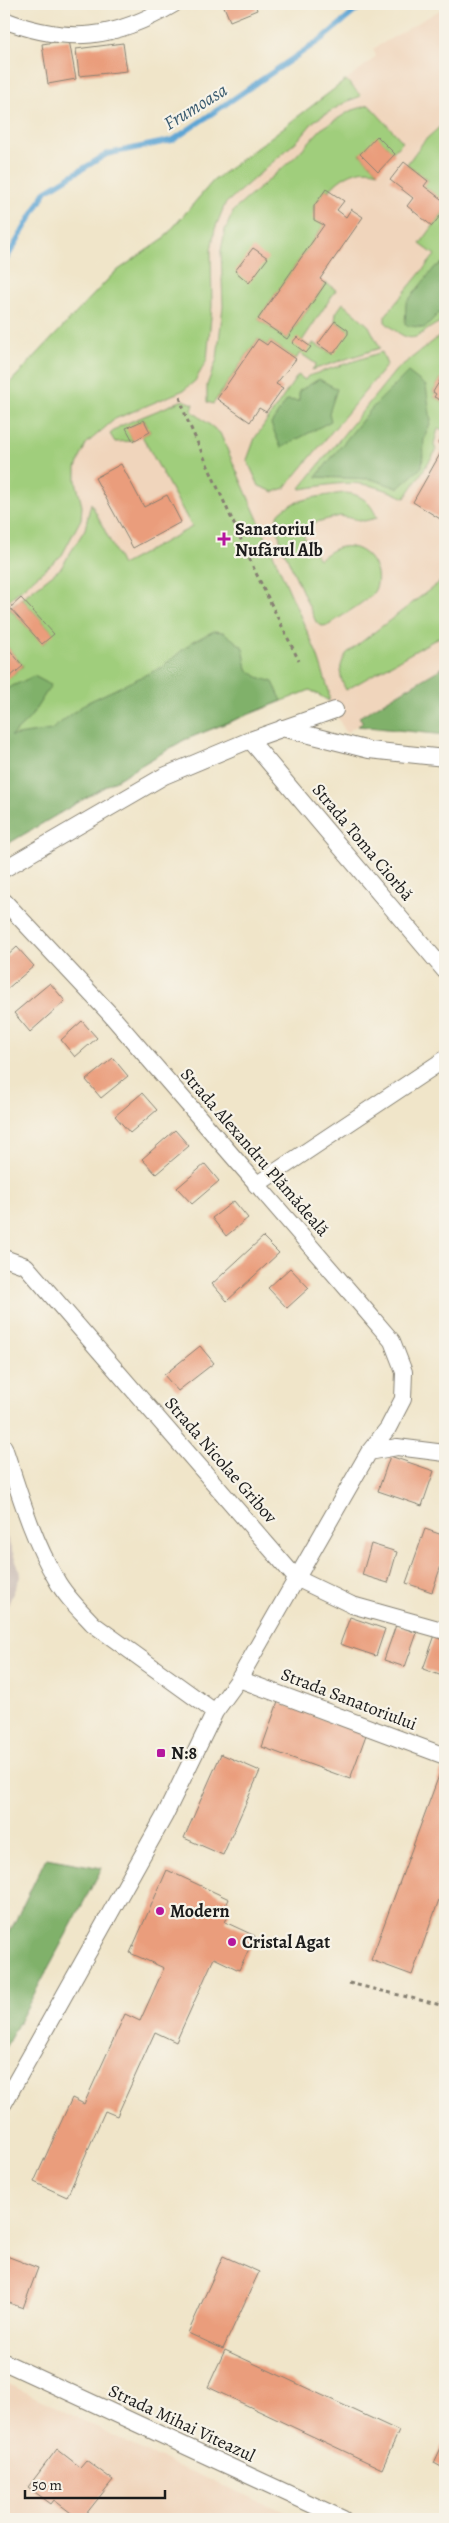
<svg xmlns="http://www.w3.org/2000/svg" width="449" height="2523" viewBox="0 0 449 2523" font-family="Alegreya,serif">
	<rect width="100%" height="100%" fill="#f7f3e8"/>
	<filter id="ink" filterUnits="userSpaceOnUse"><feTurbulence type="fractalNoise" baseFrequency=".02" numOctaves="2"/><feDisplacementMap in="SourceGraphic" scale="10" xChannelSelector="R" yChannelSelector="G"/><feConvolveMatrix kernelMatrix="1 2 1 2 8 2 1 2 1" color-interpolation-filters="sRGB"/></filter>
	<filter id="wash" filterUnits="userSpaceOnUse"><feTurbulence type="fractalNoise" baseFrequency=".0096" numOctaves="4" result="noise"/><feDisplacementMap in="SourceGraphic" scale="20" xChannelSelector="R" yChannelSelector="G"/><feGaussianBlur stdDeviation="1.12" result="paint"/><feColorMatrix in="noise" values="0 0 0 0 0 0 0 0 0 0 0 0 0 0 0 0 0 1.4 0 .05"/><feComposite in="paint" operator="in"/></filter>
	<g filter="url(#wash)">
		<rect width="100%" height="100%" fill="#f0e5c9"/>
		<path fill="#f0d5bc" d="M445 7V735L356 726 346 733 329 701 310 690 184 740 4 846V389L114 273 164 238 213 181 371 61 376 56 373 49Z
			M5 2382 156 2457 302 2519H4Z"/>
		<path fill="#cec1b9" d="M4 1529 21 1575 4 1614Z"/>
		<path fill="#a0ce7b" stroke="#5e754c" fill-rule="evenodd" d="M346 80 361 96 346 102 314 121 298 140 225 204 215 229 211 250 212 306 207 360 195 381 184 390 115 419 86 444 76 468V481L82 506 81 519 62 555 4 604V389L114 273 164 238 213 181Z
			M369 105 403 142 393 152 377 137 360 154 378 172C360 166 341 176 329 191L326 189 314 206V219L324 225 258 319 287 339 326 283 336 290 302 341 311 347 313 343 331 353 348 330 335 321 336 313 343 303 369 326 380 348 312 370 316 364 300 353 296 359 270 341 267 345 258 339 213 404 207 402V385L217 359 223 306 221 251 225 230 234 210 295 157 321 129 350 111Z
			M445 122V202L424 186 428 180 407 164 424 141Z
			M445 210V320C415 332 418 352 385 322V316L435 255 420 244Z
			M445 332V372L433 392 436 394 434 397 445 402V435L442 429H438L434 444 436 451 405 498C362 478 346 482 301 489L300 488 396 370Z
			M382 352 387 365 285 488 274 492 259 486 247 460 255 438 298 375 305 380 308 376Z
			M183 400 194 404 192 411 220 433 317 654 329 691V701L310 690 184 740 4 846V682L23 666 4 643V612L61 568 85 529 91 503 122 565 192 527 142 436 150 432 144 420 127 428 133 441 115 442 110 434 120 426ZM21 598 53 633 43 644 10 609Z
			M343 493C360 493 371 502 377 518L364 521 340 516 309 524 304 537 319 559C326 554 333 548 342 547 364 543 385 569 375 590 370 600 339 617 329 625L322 626 316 622 281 544 276 520C281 499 325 496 343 493Z
			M445 578V634L346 690C339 677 338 666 347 653Z"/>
		<path fill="#80b16b" stroke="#4e6644" d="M445 262V309L439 313 424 328 405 325 406 303 435 267Z
			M408 372 426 386 431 421 424 439 422 467 398 488 371 479 316 477 373 407Z
			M319 379 337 389 329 413 331 421 281 448 271 424 287 400 299 401V391Z
			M214 631 223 632 243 647 247 669 258 677 273 682 282 701 184 740 4 846V690L34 676 51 685 30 718 11 736 51 730 86 703 162 667 192 642Z
			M445 666V735L358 726 363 722 359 717Z
			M46 1858 102 1868 4 2050V1944Z"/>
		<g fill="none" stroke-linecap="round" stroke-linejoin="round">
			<path stroke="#5da5d4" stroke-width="5.5" d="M4 263 46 191 107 154 173 140 323 38 364 4"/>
		</g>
		<g id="blocks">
			<path fill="#ea9d7b" d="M223 4H255L257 10 230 21Z
				M69 40 76 79 48 84 42 44Z
				M123 43 127 71 79 76 76 49Z
				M377 136 395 154 378 172 360 154Z
				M404 162 428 181 424 186 445 202V210L432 226 407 206 413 198 390 180Z
				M326 189 344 201 337 210 346 217 351 209 363 217 320 279 326 283 287 339 258 319 324 225 314 220V206Z
				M253 248 268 258 249 283 235 271Z
				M335 321 348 330V334L334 353H331L318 344Z
				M297 337 311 347 306 353 292 343Z
				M258 339 267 345 270 341 296 359 276 384 283 388 266 412 259 408 250 422 217 399Z
				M445 372V402L434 397 436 394 433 392Z
				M144 420 150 432 133 441 126 428Z
				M445 433V522L413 502 444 447 438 443Z
				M121 464 144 507 167 495 181 522 133 548 95 478Z
				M21 598 54 634 42 644 10 608Z
				M4 643 23 666 4 682Z
				M17 947 34 966 7 989 4 985V959Z
				M50 983 65 1001 30 1032 14 1013Z
				M82 1021 97 1038 75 1057 61 1040Z
				M113 1058 128 1076 101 1098 86 1080Z
				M142 1093 157 1110 130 1133 115 1116Z
				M175 1130 189 1146 156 1174 142 1159Z
				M205 1164 219 1181 192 1204 177 1188Z
				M234 1201 248 1218 226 1236 212 1218Z
				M263 1237 279 1253 227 1301 212 1284Z
				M290 1268 309 1288 287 1308 268 1288Z
				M200 1346 214 1363 178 1391 164 1375Z
				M390 1456 434 1471 422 1506 378 1491Z
				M425 1529 445 1536V1554L432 1592 406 1583Z
				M371 1544 397 1552 388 1583 362 1575Z
				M350 1617 385 1629 376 1656 340 1644Z
				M396 1625 417 1633 405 1667 384 1660Z
				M435 1635 445 1638V1677L423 1669Z
				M278 1702 366 1735 350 1779 262 1747Z
				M221 1754 260 1771 223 1855 184 1838Z
				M441 1770 445 1771V1883L412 1975 371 1960Z
				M167 1870 229 1899 224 1910 230 1913 225 1922 255 1936 239 1970 214 1958 176 2042 155 2032 117 2116 105 2111 67 2197 34 2182 72 2098 84 2104 125 2014 140 2021 164 1968 130 1953Z
				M4 2255 38 2268 23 2308 4 2301Z
				M223 2256 259 2272 223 2349 188 2333Z
				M225 2350 399 2431 382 2469 208 2387Z
				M445 2439V2469L434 2463Z
				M57 2449 80 2467 86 2460 113 2480 82 2519H79L54 2500 51 2504 28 2487Z"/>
		</g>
	</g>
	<g filter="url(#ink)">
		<use href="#blocks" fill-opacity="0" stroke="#868072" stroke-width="1"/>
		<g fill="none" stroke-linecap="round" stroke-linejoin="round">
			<g stroke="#868072" stroke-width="18">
				<path id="street" d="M4 20C68 45 115 39 174 4
					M282 728 369 750 445 758
					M250 740 445 971
					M4 869 164 776 250 740 335 710
					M4 901 110 1014 362 1306 392 1341 404 1372 403 1399 388 1428 369 1452 239 1679 215 1712
					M256 1185 445 1059
					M4 1258 26 1266 296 1578 352 1605 445 1631
					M4 1447C19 1492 32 1538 56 1579 65 1596 80 1610 93 1624L215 1712 165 1815 4 2103
					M369 1452 397 1447 445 1453
					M239 1679 445 1756
					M4 2362 343 2519"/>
			</g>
			<path stroke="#868072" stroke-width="3" stroke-dasharray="4 4" stroke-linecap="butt" d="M180 397 186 417 255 571 299 661
				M349 1983 445 2006"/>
			<use href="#street" stroke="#fff" stroke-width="16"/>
		</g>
	</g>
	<g fill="#b5179e" stroke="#f7f3e8" stroke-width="2">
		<path d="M221.5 531.5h5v5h5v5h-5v5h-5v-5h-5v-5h5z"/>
		<rect x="156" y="1748" width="10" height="10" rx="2.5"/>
		<circle cx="160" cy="1911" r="5"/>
		<circle cx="232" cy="1942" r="5"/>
	</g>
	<g text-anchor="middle" stroke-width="4.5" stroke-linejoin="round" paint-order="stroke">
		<g font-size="18" font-weight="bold" fill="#1c1c1c" stroke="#f7f3e8" text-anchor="start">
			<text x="235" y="535">Sanatoriul<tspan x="235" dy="21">Nufărul Alb</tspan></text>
			<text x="171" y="1759">N:8</text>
			<text x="170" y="1917">Modern</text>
			<text x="242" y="1948">Cristal Agat</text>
		</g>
		<g font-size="18" fill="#1c1c1c" stroke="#f7f3e8">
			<text transform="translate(363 842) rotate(50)" y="6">Strada Toma Ciorbă</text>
			<text transform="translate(255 1152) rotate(49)" y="6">Strada Alexandru Plămădeală</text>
			<text transform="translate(221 1460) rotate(49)" y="6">Strada Nicolae Gribov</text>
			<text transform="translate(349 1699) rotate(21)" y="6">Strada Sanatoriului</text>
			<text transform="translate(182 2423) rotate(25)" y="6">Strada Mihai Viteazul</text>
		</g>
		<g font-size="19" font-style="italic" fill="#395a6f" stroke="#f7f3e8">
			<text transform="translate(195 106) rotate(-32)" y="7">Frumoasa</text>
		</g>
	</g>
	<rect width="449" height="2523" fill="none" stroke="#f7f3e8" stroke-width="20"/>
	<path d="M25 2490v8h140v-8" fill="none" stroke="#1c1c1c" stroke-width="2.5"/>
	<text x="32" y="2490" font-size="15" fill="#1c1c1c" stroke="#f7f3e8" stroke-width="4" paint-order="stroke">50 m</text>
</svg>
